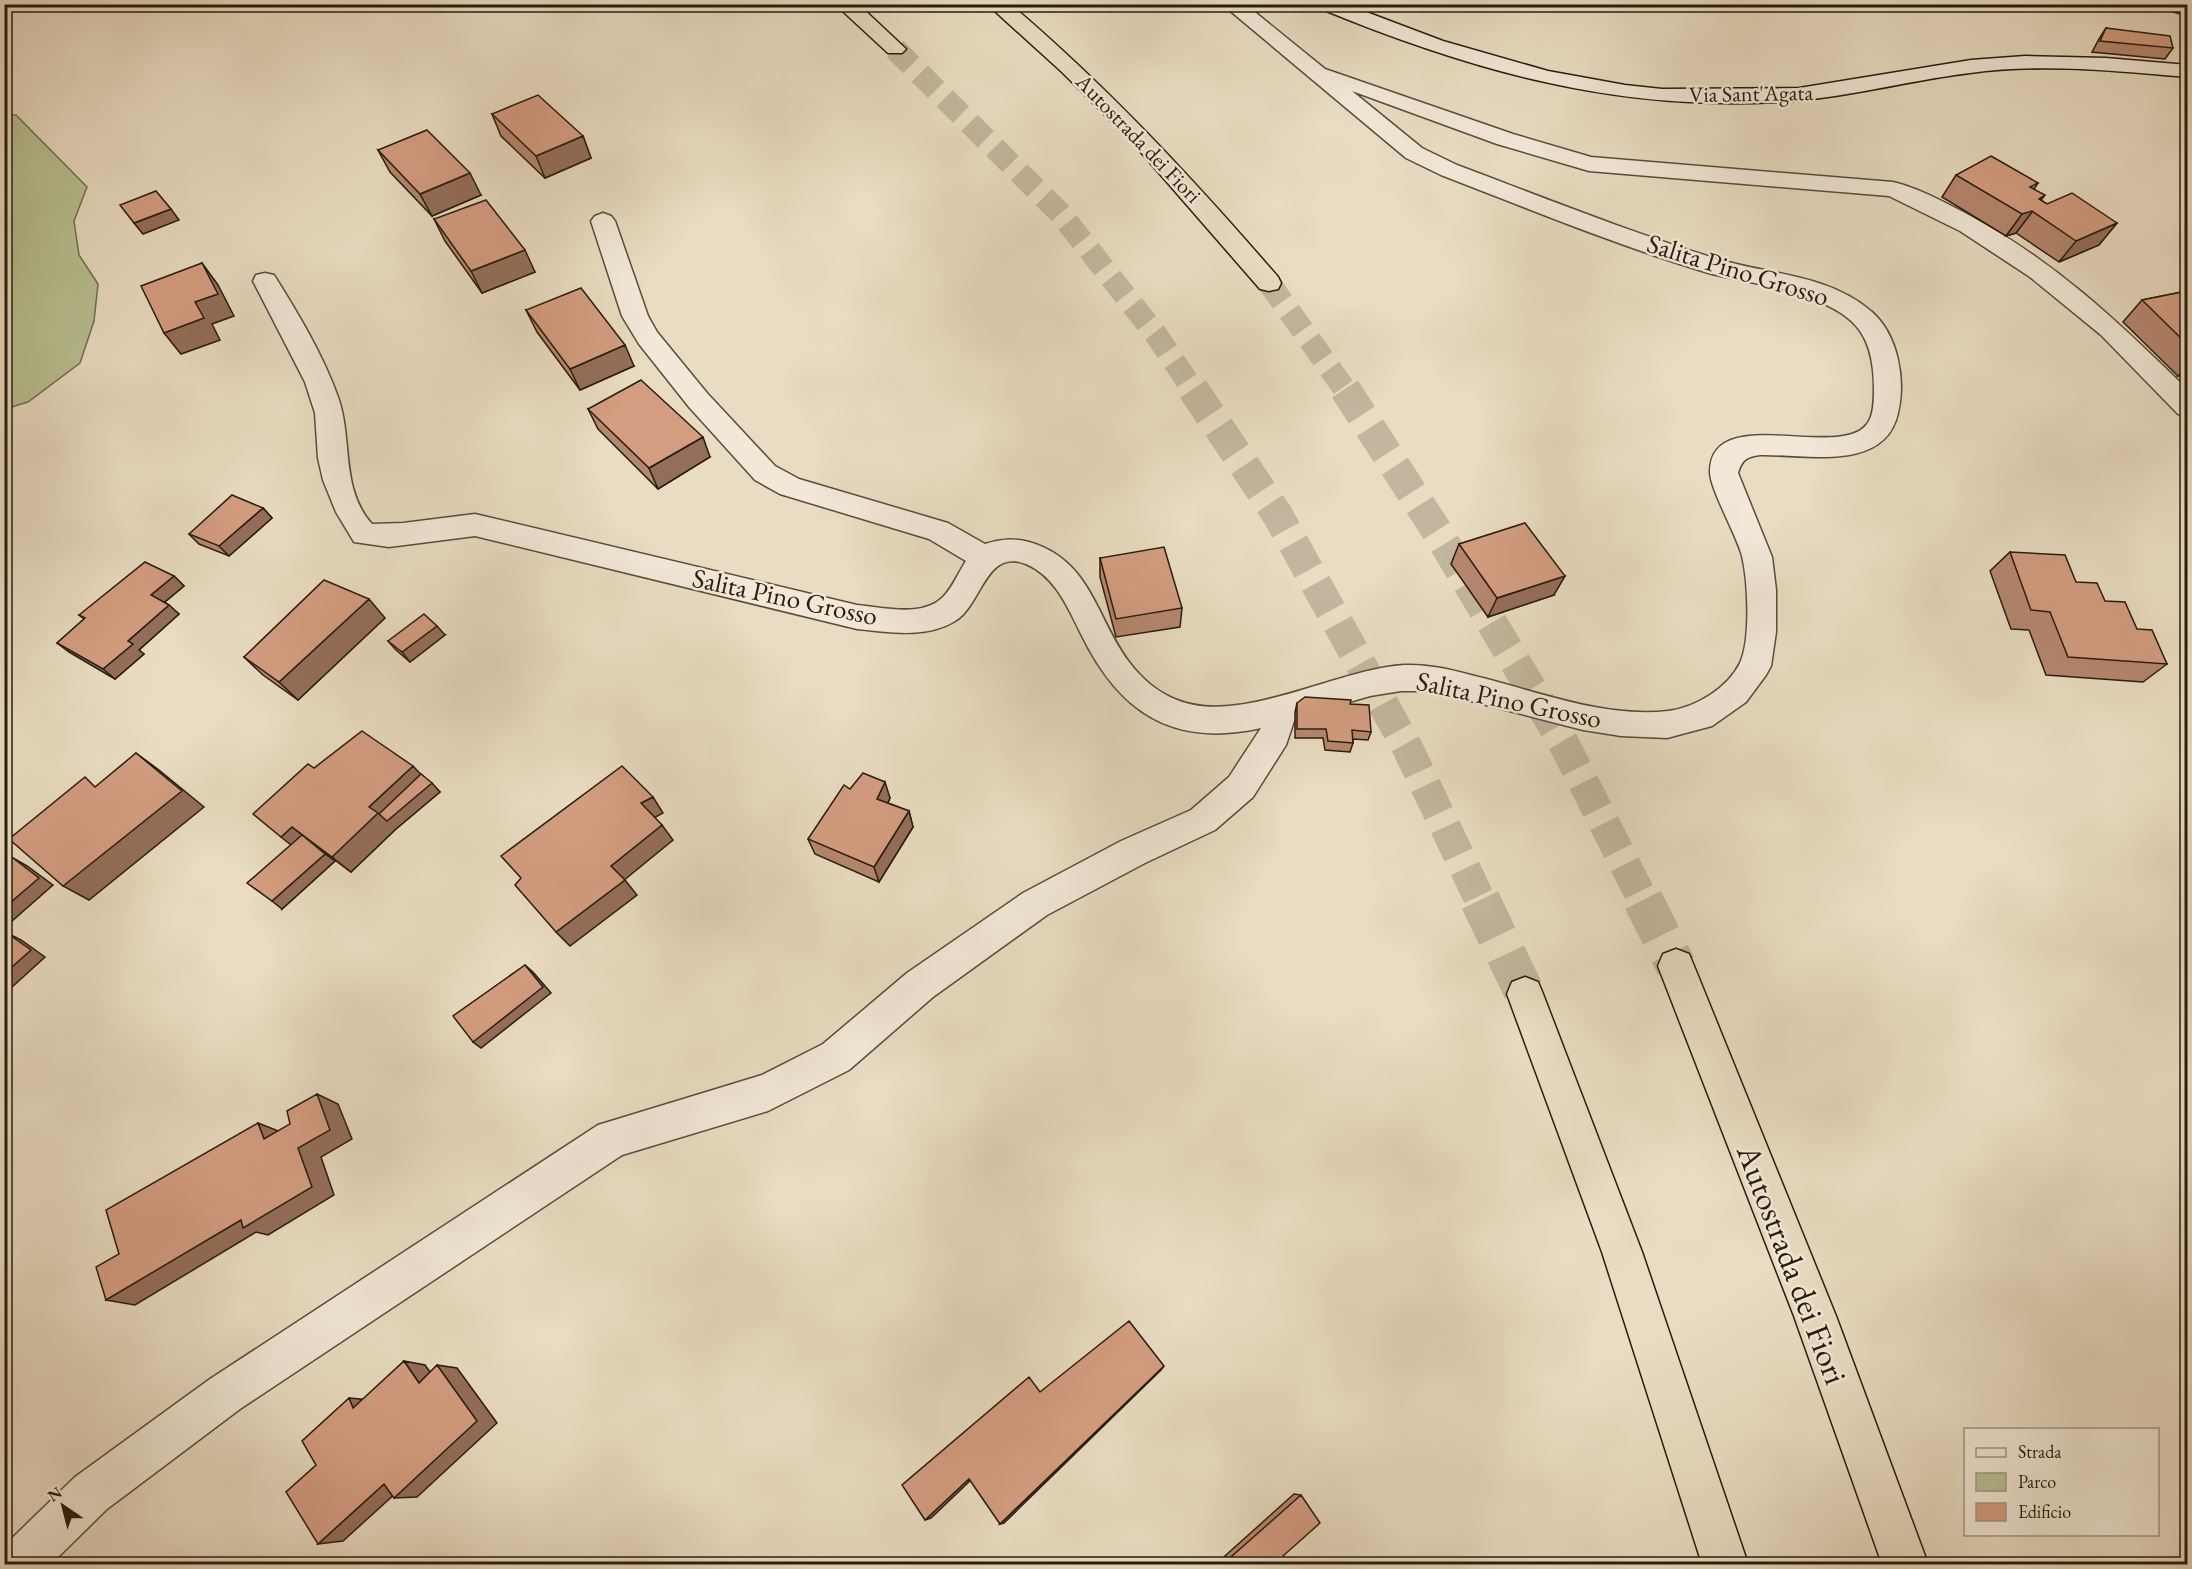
<svg xmlns="http://www.w3.org/2000/svg" width="2192" height="1569" viewBox="0 0 2192 1569" font-family="'EB Garamond',serif">
	<rect width="100%" height="100%" fill="#e9dcc2"/>
	<filter id="stains"><feTurbulence type="fractalNoise" baseFrequency=".00333" numOctaves="4"/><feColorMatrix values="0 0 0 0 .2 0 0 0 0 .09 0 0 0 0 .02 0 0 0 .5 -.17"/></filter>
	<radialGradient id="worn" r=".72"><stop offset=".6" stop-color="#630" stop-opacity="0"/><stop offset="1" stop-color="#630" stop-opacity=".3"/></radialGradient>
	<path fill="#b8c092" stroke="#706e50" stroke-width="1.5" d="M5 115H16L87 187 74 221 79 255 98 284 94 321 80 363 28 402 5 409Z"/>
	<g fill="none" stroke-linecap="round" stroke-linejoin="round">
		<path stroke="#c2b69e" stroke-width="23" stroke-dasharray="23 12" stroke-linecap="butt" d="M895 49 1060 213 1157 336 1194 391
			M1269 283 1346 391"/>
		<path stroke="#c2b69e" stroke-width="31" stroke-dasharray="31 15" stroke-linecap="butt" d="M1193 389 1277 514 1408 749 1481 902
			M1345 389 1440 536 1563 742 1644 902"/>
		<path stroke="#c2b69e" stroke-width="40" stroke-dasharray="40 20" stroke-linecap="butt" d="M1480 900 1525 994
			M1643 900 1676 966"/>
		<g stroke="#584c3b" stroke-width="3">
			<path id="street" d="M1222 4H1245L1325 69 1513 134 1591 157 1893 182C1918 188 1942 201 1965 213 2055 261 2116 320 2188 390V416L2178 414 2101 335 2030 277 1960 231 1889 196 1589 171 1497 144 1352 91 1422 148 1457 165C1542 197 1627 231 1714 258 1767 275 1827 273 1872 312 1898 335 1906 380 1898 413 1885 473 1804 454 1760 455 1746 457 1742 460 1738 473L1772 557 1776 590V632L1771 666 1766 675 1746 702 1712 726 1667 738 1621 736 1583 730 1432 691H1401L1370 696 1295 718 1286 745 1253 797 1215 830 1145 863 1047 915 933 997 849 1070 768 1111 622 1155 240 1409 107 1509 51 1564H4V1546L75 1477 210 1379 598 1125 762 1075 823 1044 907 973 1023 893 1121 841 1191 810 1229 777 1261 728C1172 748 1119 712 1081 634 1068 608 1055 576 1026 564 985 548 982 605 955 621 926 639 889 632 857 629L475 536 389 547 354 542 336 512 323 480 318 458 315 413 305 382 253 281 256 275 265 273 274 275C298 313 323 355 338 397 353 439 340 489 372 524L403 523 475 514 857 605C883 607 922 618 943 597 953 587 958 573 966 561L929 539 780 494 755 480 689 407 639 344 622 316 591 221 595 216 603 213 611 216 615 221 648 316 657 332 707 393 775 466 799 479 948 523 985 544C1001 539 1013 538 1029 542 1091 560 1095 616 1129 662 1141 678 1158 693 1177 700 1240 726 1337 669 1404 665 1432 664 1456 671 1483 678 1541 693 1607 718 1668 711 1695 708 1728 688 1740 663 1751 639 1748 581 1742 556 1737 536 1710 489 1710 472 1710 402 1840 461 1867 424 1874 416 1874 399 1874 389 1874 330 1852 312 1798 294 1767 283 1734 281 1702 271 1613 244 1527 208 1441 175L1406 158Z"/>
		</g>
		<g stroke="#271c0e" stroke-width="3">
			<path id="secondary" d="M1316 4H1345L1443 41 1548 71 1625 85 1662 89 1799 88 1971 60 2025 56 2106 58 2188 65V77C2115 71 2042 63 1970 73 1905 81 1842 99 1777 102 1612 111 1470 70 1319 8Z"/>
		</g>
		<g stroke="#271c0e" stroke-width="3">
			<path id="highway" d="M835 4H858L906 49 902 53H888Z
				M987 4H1010C1108 87 1194 180 1278 277L1281 283 1278 289 1269 291 1260 289 1132 142 1063 73Z
				M1676 949 1689 954 1694 966 1836 1316 1928 1564H1882L1794 1316 1658 966 1663 954Z
				M1525 977 1538 982 1543 994 1642 1252 1748 1564H1702L1602 1252 1507 994 1512 982Z"/>
		</g>
		<use href="#street" fill="#f1e8d7" fill-rule="evenodd"/>
		<use href="#secondary" fill="#f1e8d7" fill-rule="evenodd"/>
		<use href="#highway" fill="#e9dcc2" fill-rule="evenodd"/>
	</g>
	<path fill="#b6876f" stroke="#271c0e" stroke-width="1.5" d="M2175 4H2187V16L2173 12Z
		M2106 28 2173 48 2165 59 2092 52 2099 39Z
		M492 114 583 136 591 158 545 178 501 136Z
		M378 150 481 195 432 216 390 172Z
		M1956 175 2038 183 2034 189 2041 200 2047 204 2117 223 2099 245 2059 262 2016 233 2006 236 1942 197Z
		M434 219 535 272 482 293 445 241Z
		M2187 291V375L2178 376 2123 322 2142 300Z
		M526 310 634 366 580 390 537 332Z
		M588 409 710 457 658 489 598 429Z
		M263 508 272 518 229 556 199 544 189 534Z
		M1459 544 1554 595 1488 617 1451 564Z
		M2010 552 2076 582 2105 601 2137 629 2167 664 2143 682 2046 675 2029 630 2011 629 1990 571Z
		M1100 558 1182 608 1180 627 1116 637 1100 577Z
		M174 576 184 586 165 602 179 614 139 650 144 654 115 679 69 652 57 643 84 619 79 615Z
		M385 618 298 700 263 675 244 657Z
		M445 635 410 662 396 650 388 641Z
		M1297 703 1350 704 1371 732 1368 740 1353 739V743L1350 752 1325 750 1323 738H1295V712Z
		M314 768 421 774 440 792 396 829 351 872 317 847 335 861 282 909Z
		M850 789 890 798 888 803 909 811 913 827 879 882 815 854 808 839Z
		M1294 1494 1301 1495 1283 1556 1289 1564H1216Z"/>
	<path fill="#946e5a" stroke="#271c0e" stroke-width="1.5" d="M583 136 591 158 545 178 536 156Z
		M470 173 481 195 432 216 420 194Z
		M2045 195 2016 233 2006 236 2022 214 2039 199Z
		M171 209 179 220 143 234 134 223Z
		M2117 223 2099 245 2059 262 2076 241Z
		M525 250 535 272 482 293 471 271Z
		M202 263 218 285 234 316 212 324 220 340 181 354 164 333 195 302Z
		M625 345 634 366 580 390 570 369Z
		M2187 367V375L2178 376Z
		M703 437 710 457 658 489 649 468Z
		M263 508 272 518 229 556 219 546Z
		M174 576 184 586 161 605 151 595Z
		M1565 576 1554 595 1488 617 1497 598Z
		M369 599 385 618 298 700 279 682Z
		M169 605 179 614 139 650 144 654 115 679 103 669 128 641Z
		M437 626 445 635 410 662 402 652Z
		M136 753 159 770 204 807 89 900 63 886Z
		M413 766 429 783H432L440 792 396 829 351 872 332 857 369 807Z
		M885 782 890 798 882 815 877 799Z
		M653 797 663 813 652 819 641 803Z
		M909 811 913 827 879 882 874 867Z
		M662 825 673 840 623 881 611 866Z
		M292 827 312 843 301 853 281 837Z
		M325 854 335 861 282 909 272 901Z
		M13 858 27 866 53 885 4 928V908Z
		M625 880 637 895 570 946 556 932Z
		M7 933 21 940 45 957 11 988 4 986Z
		M525 965 533 972 551 993 481 1048 473 1042Z
		M317 1094 338 1104 352 1139 321 1157 334 1195 268 1235 256 1232 135 1305 106 1300 298 1148Z
		M258 1123 281 1132 264 1139Z
		M404 1361 425 1365 440 1386 419 1383Z
		M437 1365 457 1368 497 1423 417 1497 394 1498Z
		M1164 1366 1161 1370 1004 1523 1000 1524Z
		M349 1398 372 1400 353 1408Z
		M973 1478 931 1518 925 1520 969 1479Z
		M407 1483 343 1541 318 1544 384 1484Z"/>
	<path fill="#d49d81" stroke="#271c0e" stroke-width="1.5" d="M2106 28 2170 36 2173 48 2100 41Z
		M538 95 583 136 536 156 492 114Z
		M427 130 470 173 420 194 378 150Z
		M1991 156 2038 183 2030 187 2045 195 2039 199 2047 204 2072 193 2117 223 2076 241 2032 211 2022 214 1956 175Z
		M156 191 171 209 134 223 120 205Z
		M486 200 525 250 471 271 434 219Z
		M202 263 218 294 195 302 204 318 164 333 141 286Z
		M581 288 625 345 570 369 526 310Z
		M2187 291V344L2142 300Z
		M641 380 703 437 649 468 588 409Z
		M232 495 263 508 219 546 189 534Z
		M1525 523 1565 576 1497 598 1459 544Z
		M1164 547 1182 608 1116 619 1100 558Z
		M2010 552 2065 555 2076 582 2097 583 2105 601 2125 602 2137 629 2152 630 2167 664 2068 657 2050 612 2031 610Z
		M145 562 174 576 151 595 169 605 128 641 133 644 103 669 57 643 85 618 79 615Z
		M324 580 369 599 279 682 244 657Z
		M424 614 437 626 402 652 388 641Z
		M1305 697 1351 700 1350 704 1369 705 1371 732 1352 730 1353 743 1328 741 1326 729H1297V703Z
		M362 731 413 766 369 807 378 813 332 857 292 827 281 837 253 814 308 764 314 768Z
		M136 753 182 791 63 886 9 839 85 777 95 787Z
		M622 766 653 797 641 803 662 825 611 866 625 880 556 932 515 885 521 878 501 856Z
		M863 773 885 782 877 799 909 811 874 867 808 839 844 785 850 789Z
		M421 774 432 783 387 821 379 814Z
		M302 835 325 854 272 901 247 883Z
		M13 858 39 878 4 908V865Z
		M7 933 31 950 4 974V935Z
		M525 965 543 987 473 1042 453 1016Z
		M317 1094 330 1130 298 1148 312 1187 243 1228 241 1220 106 1300 96 1267 119 1254 106 1210 258 1123 264 1139 290 1124 287 1111Z
		M1129 1321 1164 1366 1000 1524 969 1479 925 1520 902 1485 1029 1377 1040 1392Z
		M404 1361 419 1383 437 1365 477 1421 394 1498 384 1484 318 1544 286 1492 316 1465 302 1441 349 1398 353 1408Z
		M1301 1495 1320 1523 1283 1556 1289 1564H1223Z"/>
	<g text-anchor="middle" stroke-width="5" stroke-linejoin="round" paint-order="stroke">
		<g font-size="22" fill="#271c0e" stroke="#f1e8d7">
			<text transform="translate(1751 93) rotate(-1)" y="8">Via Sant'Agata</text>
			<text transform="translate(1139 138) rotate(46)" y="8">Autostrada dei Fiori</text>
		</g>
		<g font-size="27" fill="#271c0e" stroke="#f1e8d7">
			<text transform="translate(1738 270) rotate(17)" y="9">Salita Pino Grosso</text>
			<text transform="translate(785 597) rotate(12)" y="9">Salita Pino Grosso</text>
			<text transform="translate(1509 700) rotate(12)" y="9">Salita Pino Grosso</text>
		</g>
		<g font-size="33" fill="#271c0e" stroke="#f1e8d7">
			<text transform="translate(1793 1264) rotate(69)" y="12">Autostrada dei Fiori</text>
		</g>
	</g>
	<rect width="2192" height="1569" fill="none" stroke="#e9dcc2" stroke-width="24"/>
	<rect x="6" y="6" width="2180" height="1557" fill="none" stroke="#271c0e" stroke-width="3"/>
	<rect x="12" y="12" width="2168" height="1545" fill="none" stroke="#271c0e" stroke-width="1.5"/>
	<rect x="1964" y="1428" width="195" height="108" fill="#f1e8d7" stroke="#a09687" stroke-width="1.5"/>
	<rect x="1976" y="1448" width="30" height="9" fill="#f1e8d7" stroke="#a09687" stroke-width="1.5"/>
	<text x="2018" y="1458" font-size="18" fill="#271c0e">Strada</text>
	<rect x="1976" y="1473" width="30" height="18" fill="#b8c092" stroke="#a09687" stroke-width="1.5"/>
	<text x="2018" y="1488" font-size="18" fill="#271c0e">Parco</text>
	<rect x="1976" y="1503" width="30" height="18" fill="#d49d81" stroke="#a09687" stroke-width="1.5"/>
	<text x="2018" y="1518" font-size="18" fill="#271c0e">Edificio</text>
	<g transform="translate(63 1506) rotate(325)" stroke="#f1e8d7" stroke-width="4.5" paint-order="stroke">
	<path d="M0-4.5L10 22L0 15L-10 22Z" fill="#271c0e"/>
	<text y="-9" font-size="16" font-weight="bold" text-anchor="middle" fill="#271c0e">N</text>
	</g>
	<rect width="100%" height="100%" filter="url(#stains)"/>
	<rect width="100%" height="100%" fill="url(#worn)"/>
</svg>
